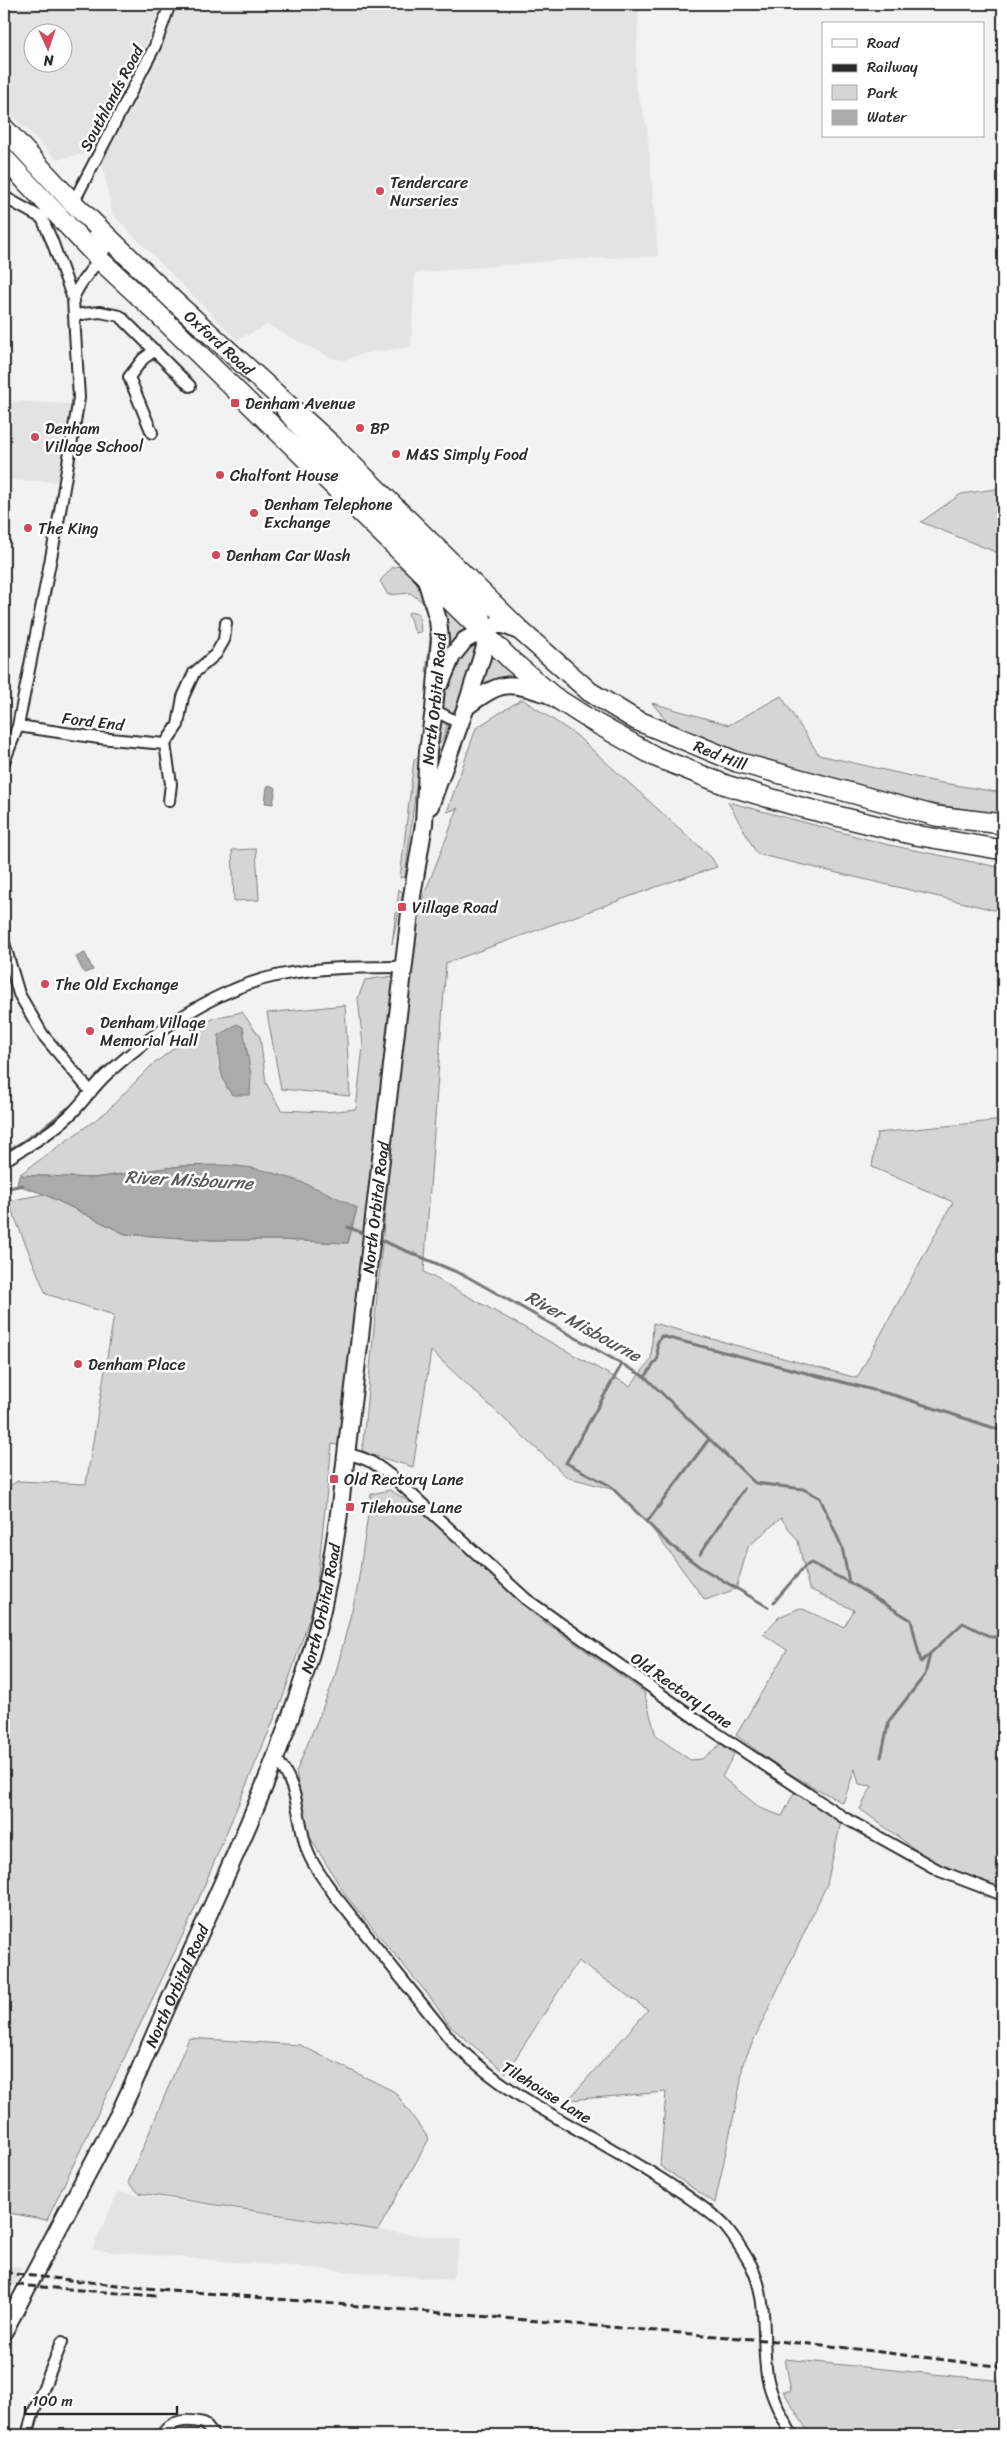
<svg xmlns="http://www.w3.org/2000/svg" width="1007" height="2439" viewBox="0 0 1007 2439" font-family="Sriracha,sans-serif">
	<rect width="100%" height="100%" fill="#f2f2f2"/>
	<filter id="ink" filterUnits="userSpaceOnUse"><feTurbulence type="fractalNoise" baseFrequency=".02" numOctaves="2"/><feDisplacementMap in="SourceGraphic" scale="10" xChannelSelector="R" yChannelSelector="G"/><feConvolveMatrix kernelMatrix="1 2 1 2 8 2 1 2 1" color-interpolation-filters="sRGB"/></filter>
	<g filter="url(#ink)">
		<path fill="#e3e3e3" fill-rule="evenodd" d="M4 4H162L141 57 87 154 57 159 4 108ZM32 32H62V62H32Z
			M179 4H639L635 84 647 126 658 256 563 260 415 273 411 347 365 353 344 360 331 358 267 325 237 340 112 214 102 162 146 83Z
			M4 401 71 404 60 482 4 480Z
			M118 2192 378 2230 461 2240 452 2280 92 2250Z
			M4 2265 22 2267 7 2302 4 2301Z"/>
		<path fill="#d5d5d5" stroke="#808080" d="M1003 488V555L921 522 961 494Z
			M398 566C412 575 424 588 427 605L410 593 388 595 380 581 392 568Z
			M441 600 469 626 452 642 443 656Z
			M415 612 419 614 421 632 415 633 408 613Z
			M430 623H433L430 670 426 672 431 632Z
			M477 638C474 664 466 692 452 714L443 708C448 674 452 662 477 638Z
			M492 649 528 683 475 695Z
			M781 696 819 755 937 782 1003 793V815L902 799 771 762 675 731 652 703 729 725Z
			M522 699 576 735 711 857 717 867 670 882 446 963 424 1272 630 1386 651 1360 653 1323 857 1378 953 1202 872 1167 877 1133 1003 1120V1901L983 1896 984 1880 945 1871 860 1809 872 1786 859 1784 855 1769 843 1803 783 1770 736 1735 787 1650 763 1634 779 1617 800 1608 844 1627 854 1610 809 1589 798 1541 781 1518 748 1547 736 1589 705 1600 647 1522 615 1490 567 1477 431 1351 413 1467 362 1452 413 923 458 808 447 812 476 728Z
			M441 717 447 725 444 737 440 743 437 744Z
			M420 755 405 877 400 878 414 760Z
			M728 802 889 845 1003 868V912L757 854Z
			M256 849 259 900 234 901 232 850Z
			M399 889 403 893 392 944Z
			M401 956 347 1448 332 1444 315 1601 282 1700 189 1922 47 2220 4 2212V1489L18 1481 86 1484 114 1315 46 1294 8 1201 44 1194 125 1234 212 1240H279L348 1243 357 1208 237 1166H181L93 1178 19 1175 105 1113 151 1066 213 1018 242 1012 260 1037 266 1083 281 1110 325 1112 356 1109 363 1046 358 998 365 980 393 976Z
			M345 1005 350 1096 281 1089 267 1013Z
			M390 1490 423 1510 532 1613 644 1692 656 1736 690 1760 702 1759 721 1744 734 1754 722 1777 760 1808 782 1816 795 1791 841 1822 827 1884 743 2063 740 2086 715 2203 660 2166 666 2092 568 2100 648 2010 578 1961 506 2073 450 2026 430 1997 346 1896 308 1834 296 1772 334 1680 357 1590 371 1494Z
			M189 2038 300 2045 395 2092 429 2139 378 2230 139 2193 128 2183Z
			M785 2359 1003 2381V2435H810L783 2391H791Z"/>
		<path fill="#ababab" stroke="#787878" d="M269 785 276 788 273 804 265 803 267 787Z
			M85 953 93 970 84 973 76 957Z
			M237 1024 243 1027 251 1075 250 1095H232C219 1079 218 1056 219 1035Z
			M181 1166C199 1166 218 1164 236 1166 275 1169 323 1189 357 1208L348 1243 279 1240H212L125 1234 44 1194 17 1185 19 1175 93 1178Z"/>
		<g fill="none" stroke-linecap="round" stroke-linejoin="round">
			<path stroke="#787878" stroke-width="3" d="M4 1154 43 1128 68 1108
				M4 1189 23 1185
				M348 1227 367 1235
				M378 1239 466 1276 645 1377 755 1483 803 1489 820 1498 842 1547 849 1582 911 1620 921 1662 963 1623 991 1637H1003
				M622 1364 566 1463 609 1485 668 1543 700 1567 768 1607
				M645 1377 658 1358 657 1344 661 1336 897 1396 1003 1431
				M647 1522 709 1439
				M700 1554 744 1489
				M774 1602 804 1567 811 1563 848 1582
				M881 1757 889 1721 925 1675 930 1654
				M1002 1864 1003 1856"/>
			<g stroke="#2b2b2b" stroke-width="14">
				<path id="street" d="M4 197 42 218 52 241 73 299 79 398 59 517 18 726 4 762
					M75 206 73 203 155 46 170 4
					M73 299C80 279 96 268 105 249L95 234
					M74 315 100 312 120 316 190 386
					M152 433 129 377 143 359 155 350
					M434 710 459 723
					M18 726 99 738 165 744 178 725 183 697 194 673 216 654 224 640 226 623
					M165 744 171 784 169 801
					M4 943 19 994 43 1035 91 1092
					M4 1161C27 1146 52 1133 72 1113 84 1101 94 1086 107 1074 155 1031 216 988 280 975 321 967 363 967 404 967
					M346 1454C367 1457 379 1466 395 1479L526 1599 709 1728 843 1817 940 1871 1003 1895
					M275 1758C299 1783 297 1819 307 1850 313 1867 326 1882 336 1897L454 2044C479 2067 506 2088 535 2105 584 2134 634 2160 681 2192 695 2202 711 2212 723 2224 734 2236 743 2251 751 2265 769 2301 761 2338 767 2376 771 2397 782 2417 792 2435
					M27 2435 33 2414 62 2342
					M162 2435C171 2419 187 2419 204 2423L213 2435"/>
			</g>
			<g stroke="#2b2b2b" stroke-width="20">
				<g id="primary">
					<path d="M285 411 321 453 482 610 485 647 466 707 430 806"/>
					<path d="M441 682 452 656 465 640 494 625H504L521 632"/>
					<path d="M466 707C502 680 508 681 550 695"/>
					<path id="s1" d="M4 2331 121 2110 139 2071C193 1942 259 1816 302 1683 321 1625 332 1566 340 1506L412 896 424 824 428 751 434 710 440 639 438 620 425 576"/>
				</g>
			</g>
			<g stroke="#2b2b2b" stroke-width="22">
				<g id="highway">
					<path id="s2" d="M4 128 73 203 174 301 331 444 522 632 590 692 636 720 737 762 936 816 1003 824"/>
					<path d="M4 158 100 260 155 311 512 661 553 696 592 721 656 757 726 785 800 807 915 835 1003 850"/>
				</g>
			</g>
			<use href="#street" stroke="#fff" stroke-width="10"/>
			<use href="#primary" stroke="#fff" stroke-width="16"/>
			<use href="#highway" stroke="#fff" stroke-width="19"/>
			<path stroke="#2b2b2b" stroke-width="3" stroke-dasharray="8 4" stroke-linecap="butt" d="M4 2273 146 2288 823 2345 1003 2367
				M4 2284 156 2296"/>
		</g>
	</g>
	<g fill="#d1495b" stroke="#fff" stroke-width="2">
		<circle cx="380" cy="191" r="5"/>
		<rect x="230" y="398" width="10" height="10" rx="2.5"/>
		<circle cx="360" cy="428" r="5"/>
		<circle cx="35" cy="437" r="5"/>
		<circle cx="396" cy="454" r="5"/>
		<circle cx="220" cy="475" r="5"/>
		<circle cx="254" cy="513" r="5"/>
		<circle cx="28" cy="528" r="5"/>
		<circle cx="216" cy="555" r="5"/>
		<rect x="397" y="902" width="10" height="10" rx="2.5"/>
		<circle cx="45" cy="984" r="5"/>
		<circle cx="90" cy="1031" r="5"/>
		<circle cx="78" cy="1364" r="5"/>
		<rect x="329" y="1474" width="10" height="10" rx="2.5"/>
		<rect x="345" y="1502" width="10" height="10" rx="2.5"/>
	</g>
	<g text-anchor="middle" stroke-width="5" stroke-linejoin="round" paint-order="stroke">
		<g font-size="16" fill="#2b2b2b" stroke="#fff">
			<text transform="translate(111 98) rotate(-62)" y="6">Southlands Road</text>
			<text dy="6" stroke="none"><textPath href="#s2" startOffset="304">Oxford Road</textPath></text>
			<text dy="6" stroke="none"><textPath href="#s1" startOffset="1708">North Orbital Road</textPath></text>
			<text transform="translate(93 721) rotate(7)" y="6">Ford End</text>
			<text dy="6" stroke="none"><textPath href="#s2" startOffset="959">Red Hill</textPath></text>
			<text dy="6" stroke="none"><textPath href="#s1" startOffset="1196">North Orbital Road</textPath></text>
			<text dy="6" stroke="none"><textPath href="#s1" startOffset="791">North Orbital Road</textPath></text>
			<text transform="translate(682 1690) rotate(35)" y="6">Old Rectory Lane</text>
			<text dy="6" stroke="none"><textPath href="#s1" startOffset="386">North Orbital Road</textPath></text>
			<text transform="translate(547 2092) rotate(32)" y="6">Tilehouse Lane</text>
		</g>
		<g font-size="16" fill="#2b2b2b" stroke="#fff" text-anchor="start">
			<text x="390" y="188">Tendercare<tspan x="390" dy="18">Nurseries</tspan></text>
			<text x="245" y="409">Denham Avenue</text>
			<text x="45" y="434">Denham<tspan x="45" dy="18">Village School</tspan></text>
			<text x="370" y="434">BP</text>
			<text x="406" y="460">M&amp;S Simply Food</text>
			<text x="230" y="481">Chalfont House</text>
			<text x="264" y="510">Denham Telephone<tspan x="264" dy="18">Exchange</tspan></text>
			<text x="38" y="534">The King</text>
			<text x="226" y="561">Denham Car Wash</text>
			<text x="412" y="913">Village Road</text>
			<text x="55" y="990">The Old Exchange</text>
			<text x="100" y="1028">Denham Village<tspan x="100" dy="18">Memorial Hall</tspan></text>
			<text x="88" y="1370">Denham Place</text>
			<text x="344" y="1485">Old Rectory Lane</text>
			<text x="360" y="1513">Tilehouse Lane</text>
		</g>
		<g font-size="18" font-style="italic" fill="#585858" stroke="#fff">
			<text transform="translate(189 1180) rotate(3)" y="6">River Misbourne</text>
			<text transform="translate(583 1326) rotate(29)" y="6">River Misbourne</text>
		</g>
	</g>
	<rect width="1007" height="2439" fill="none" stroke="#fff" stroke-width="20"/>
	<rect x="10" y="10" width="987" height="2419" fill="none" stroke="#2b2b2b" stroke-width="2" filter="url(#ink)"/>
	<rect x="822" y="22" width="162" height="115" fill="#ffffff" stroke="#aaaaaa"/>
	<rect x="832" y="39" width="25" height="8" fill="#ffffff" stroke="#aaaaaa"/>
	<text x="867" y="48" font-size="15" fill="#2b2b2b">Road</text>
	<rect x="832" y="64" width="25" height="8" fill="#2b2b2b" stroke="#aaaaaa"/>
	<text x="867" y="72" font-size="15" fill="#2b2b2b">Railway</text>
	<rect x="832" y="85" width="25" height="15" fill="#d5d5d5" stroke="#aaaaaa"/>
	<text x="867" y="98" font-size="15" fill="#2b2b2b">Park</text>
	<rect x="832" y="110" width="25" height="15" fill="#ababab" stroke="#aaaaaa"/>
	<text x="867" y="122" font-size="15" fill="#2b2b2b">Water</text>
	<g transform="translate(48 48) rotate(177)"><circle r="24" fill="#ffffff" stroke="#aaaaaa"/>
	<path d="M0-4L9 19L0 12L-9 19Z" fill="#d1495b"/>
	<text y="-8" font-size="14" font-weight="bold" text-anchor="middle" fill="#2b2b2b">N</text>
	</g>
	<path d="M25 2406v8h152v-8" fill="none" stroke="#2b2b2b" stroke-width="2.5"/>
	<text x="32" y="2406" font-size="15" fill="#2b2b2b" stroke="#ffffff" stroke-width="4" paint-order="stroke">100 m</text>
</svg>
